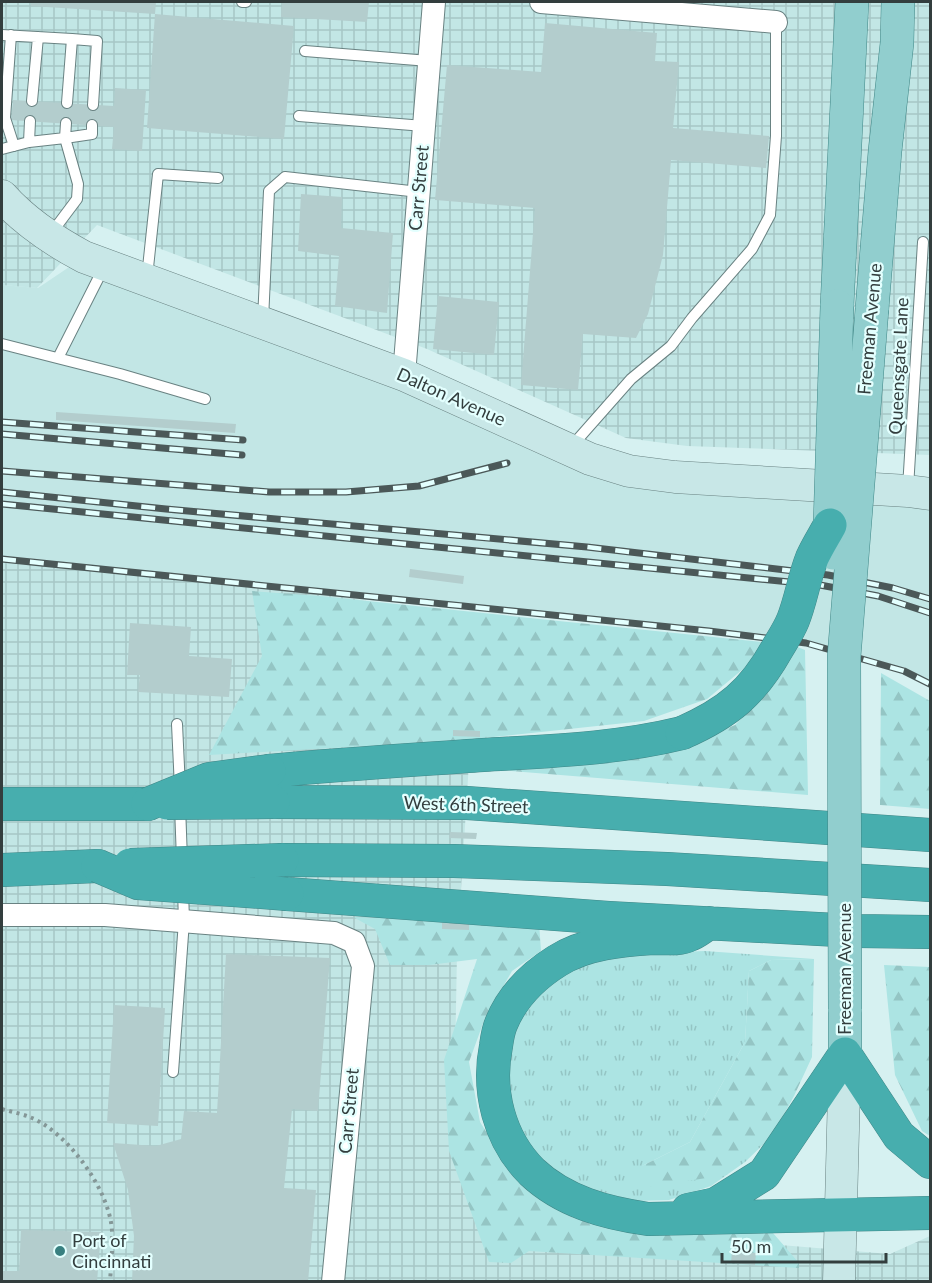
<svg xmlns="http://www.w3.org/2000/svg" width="932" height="1283" viewBox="0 0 932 1283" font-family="Lato,sans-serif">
	<defs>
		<pattern id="industrial-grid" width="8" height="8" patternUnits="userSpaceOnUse" patternTransform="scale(1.5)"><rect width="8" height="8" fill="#c2e6e5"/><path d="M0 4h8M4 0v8" fill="none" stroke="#a7c6c6"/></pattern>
		<pattern id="grass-tufts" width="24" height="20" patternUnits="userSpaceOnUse" patternTransform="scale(1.5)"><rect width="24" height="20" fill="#ace4e3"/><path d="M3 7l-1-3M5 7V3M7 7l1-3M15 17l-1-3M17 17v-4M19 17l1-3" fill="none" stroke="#94c5c4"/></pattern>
		<pattern id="forest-firs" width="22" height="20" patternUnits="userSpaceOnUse" patternTransform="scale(1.5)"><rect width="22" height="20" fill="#ace4e3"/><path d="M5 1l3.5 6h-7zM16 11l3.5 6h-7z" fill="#94c5c4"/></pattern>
	</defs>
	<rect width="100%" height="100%" fill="#d6f1f1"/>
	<path fill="#c2e6e5" d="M84 257 590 459 930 494V684L903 671 806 643 709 631 2 559V285L38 288Z"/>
	<path fill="url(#industrial-grid)" d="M2 2H930V455L687 446 626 438 427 349 97 225 37 288 2 285Z
		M2 559 308 590 462 619 473 699 457 953 455 1062 522 1224 890 1254 930 1236V1281H2Z"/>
	<path fill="url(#grass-tufts)" d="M705 951 814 959 771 960 749 971 745 1042 690 1142 642 1166 772 1136 745 1162 711 1186 669 1200 633 1201 566 1182 524 1141 501 1076 516 1018 563 968 600 955Z"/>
	<path fill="url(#forest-firs)" d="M252 591 319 596 762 642 748 665 707 699 644 721 456 741 209 755 262 656Z
		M795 646 805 650 808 795 461 767 686 745 735 725 777 681Z
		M881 673 930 701V809L880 805Z
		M353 917 539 922 541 951 512 971 485 1018 469 1062 480 1122 518 1182 573 1218 665 1230 773 1233 799 1263V1268L529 1251 511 1263 489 1262 449 1151 444 1060 477 959 429 965H390L375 929Z
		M814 959 812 1057 794 1096 772 1136 713 1177 641 1188 642 1166 690 1142 745 1042 749 971 771 960Z
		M884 965 930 967V1136L922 1131 895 1075Z"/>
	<path fill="#b3cdcd" d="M31 2H156L155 14 31 6Z
		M282 2H369L367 22 281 17Z
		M155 14 294 26 284 139 147 128Z
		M545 23 657 33 655 61 679 62 673 128 769 136 766 168 671 160 663 255 648 314 636 338 583 334 578 390 521 385 535 208 435 200 447 65 541 72Z
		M115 88 146 90 142 151 112 149 114 127 11 120 13 100 114 106Z
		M301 194 342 197 341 228 393 233 387 313 335 306 339 256 298 251Z
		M438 296 499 302 494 355 433 349Z
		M56 412 236 424 235 433 56 420Z
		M410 569 464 576 463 584 409 577Z
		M130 623 191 627 189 656 232 659 229 697 138 692 140 675H127Z
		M453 730 480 731V737L453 736Z
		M450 832 477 833 476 839 449 838Z
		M442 923 469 924V930L442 929Z
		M226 954 330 958 318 1111 292 1109 284 1188 316 1190 308 1282H132L134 1236 128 1190 113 1143 156 1146 181 1139 184 1111 217 1113Z
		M114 1005 165 1008 158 1126 107 1123Z
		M21 1230 101 1232 97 1282H2V1271H19Z
		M732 1251 756 1253 755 1265 731 1263Z"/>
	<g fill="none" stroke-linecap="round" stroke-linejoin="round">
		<g stroke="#698282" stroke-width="12">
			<path id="lane" d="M242 2H246
				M2 35 72 39 67 103
				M11 35 5 118 14 146
				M72 39 97 41 93 105
				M305 51 429 61
				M32 101 38 37
				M299 116 424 126
				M29 142 30 121
				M2 149 29 142 65 138 66 123
				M50 235 77 199 78 184 65 138 92 134V125
				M147 277 158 174 218 178
				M263 320 269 191 285 177 419 192
				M2 344 120 374 205 399
				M58 358 104 267
				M571 447 631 379 671 346 692 318 752 249 770 215 776 136V22
				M908 488 923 242
				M177 724 180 788
				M180 806 182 860
				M173 1072 184 921 183 890"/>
		</g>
		<g stroke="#698282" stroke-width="24">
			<path id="street" d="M541 2 776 22
				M404 375 434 2
				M2 915H105L334 933 354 942 363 966 333 1282"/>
		</g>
		<g stroke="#698282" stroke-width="33">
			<path id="secondary" d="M2 196C25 222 54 241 84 257L404 375 590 459 629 471 675 477 908 491 930 494
				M839 1282 845 1054"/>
		</g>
		<g stroke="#408787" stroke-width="34">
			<path id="primary" d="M837 306 852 2
				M872 309 885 151 897 43 898 2
				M845 1054V1009"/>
		</g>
		<g stroke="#408787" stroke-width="34">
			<path id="highway" d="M269 771C340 764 411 760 483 755 550 751 617 749 682 733
				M273 802 467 803 930 835
				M2 804H148
				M282 860 454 861 667 869 930 885
				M2 870 98 866
				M287 894 609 918 856 931 930 932
				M709 923C702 927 696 933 689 935 680 940 664 938 653 938 622 940 585 943 557 961 533 976 512 997 501 1024 498 1031 497 1039 496 1046 487 1091 499 1139 532 1172 564 1202 606 1213 648 1219L930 1213
				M688 1210 716 1204 764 1174 845 1054 899 1136 930 1162"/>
		</g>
		<path stroke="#849797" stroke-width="4" stroke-dasharray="3 4.5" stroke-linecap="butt" d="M2 1109C12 1112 23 1114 32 1118 69 1134 110 1191 112 1231 113 1248 111 1265 110 1282"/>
		<use href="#lane" stroke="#fff" stroke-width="10"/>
		<use href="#street" stroke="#fff" stroke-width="22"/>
		<use href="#secondary" stroke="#c8e7e7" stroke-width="32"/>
		<use href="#primary" stroke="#91cece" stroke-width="33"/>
		<use href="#highway" stroke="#47aeae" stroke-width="33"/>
		<g stroke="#4b5858" stroke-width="7">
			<path id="rail" d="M2 422 243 440
				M2 434 242 455
				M2 471 269 492H346L419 486 507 463
				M2 492 166 509 587 547 828 575 893 588 930 599
				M2 504 820 585 878 596 930 613
				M2 559 709 631 806 643 904 671 930 684"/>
		</g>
		<use href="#rail" stroke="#e3fffe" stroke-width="4.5" stroke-dasharray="14" stroke-linecap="butt"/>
		<g stroke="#408787" stroke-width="34" stroke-linecap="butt">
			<path id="primary-bridge" d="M833 553 830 525 837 306
				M845 1009 844 657 872 309"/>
		</g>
		<g stroke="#408787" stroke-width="34" stroke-linecap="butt">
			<path id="highway-bridge" d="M682 733C728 713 753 692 777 649 783 639 789 630 793 620 801 600 804 578 812 558 817 547 824 536 830 525
				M167 803 273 802
				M148 804 209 779 269 771
				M130 865 282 860
				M98 866 138 883 287 894"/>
		</g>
		<use href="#primary-bridge" stroke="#91cece" stroke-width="33"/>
		<use href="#highway-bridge" stroke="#47aeae" stroke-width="33"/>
	</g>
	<circle fill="#388080" stroke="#e3fffe" stroke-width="2" cx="60" cy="1251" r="6"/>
	<g text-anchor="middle" stroke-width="4.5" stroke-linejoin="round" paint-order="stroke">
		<g font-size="18" fill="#333e3e" stroke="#e3fffe">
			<text transform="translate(419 188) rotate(-85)" y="6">Carr Street</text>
			<text transform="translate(870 329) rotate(-85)" y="6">Freeman Avenue</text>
			<text transform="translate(899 366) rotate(-87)" y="6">Queensgate Lane</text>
			<text transform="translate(451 397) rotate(24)" y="6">Dalton Avenue</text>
			<text transform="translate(466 805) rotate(2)" y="6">West 6th Street</text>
			<text transform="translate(845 969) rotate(-90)" y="6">Freeman Avenue</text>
			<text transform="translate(349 1111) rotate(-85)" y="6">Carr Street</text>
		</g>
		<g font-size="18" fill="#333e3e" stroke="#e3fffe" text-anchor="start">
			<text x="72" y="1247">Port of<tspan x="72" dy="21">Cincinnati</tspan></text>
		</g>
	</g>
	<rect width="932" height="1283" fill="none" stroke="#333e3e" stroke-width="6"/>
	<path d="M722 1253v9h164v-9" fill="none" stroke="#333e3e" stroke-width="3"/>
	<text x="731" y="1253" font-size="18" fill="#333e3e" stroke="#e3fffe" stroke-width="4.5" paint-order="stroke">50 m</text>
</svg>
